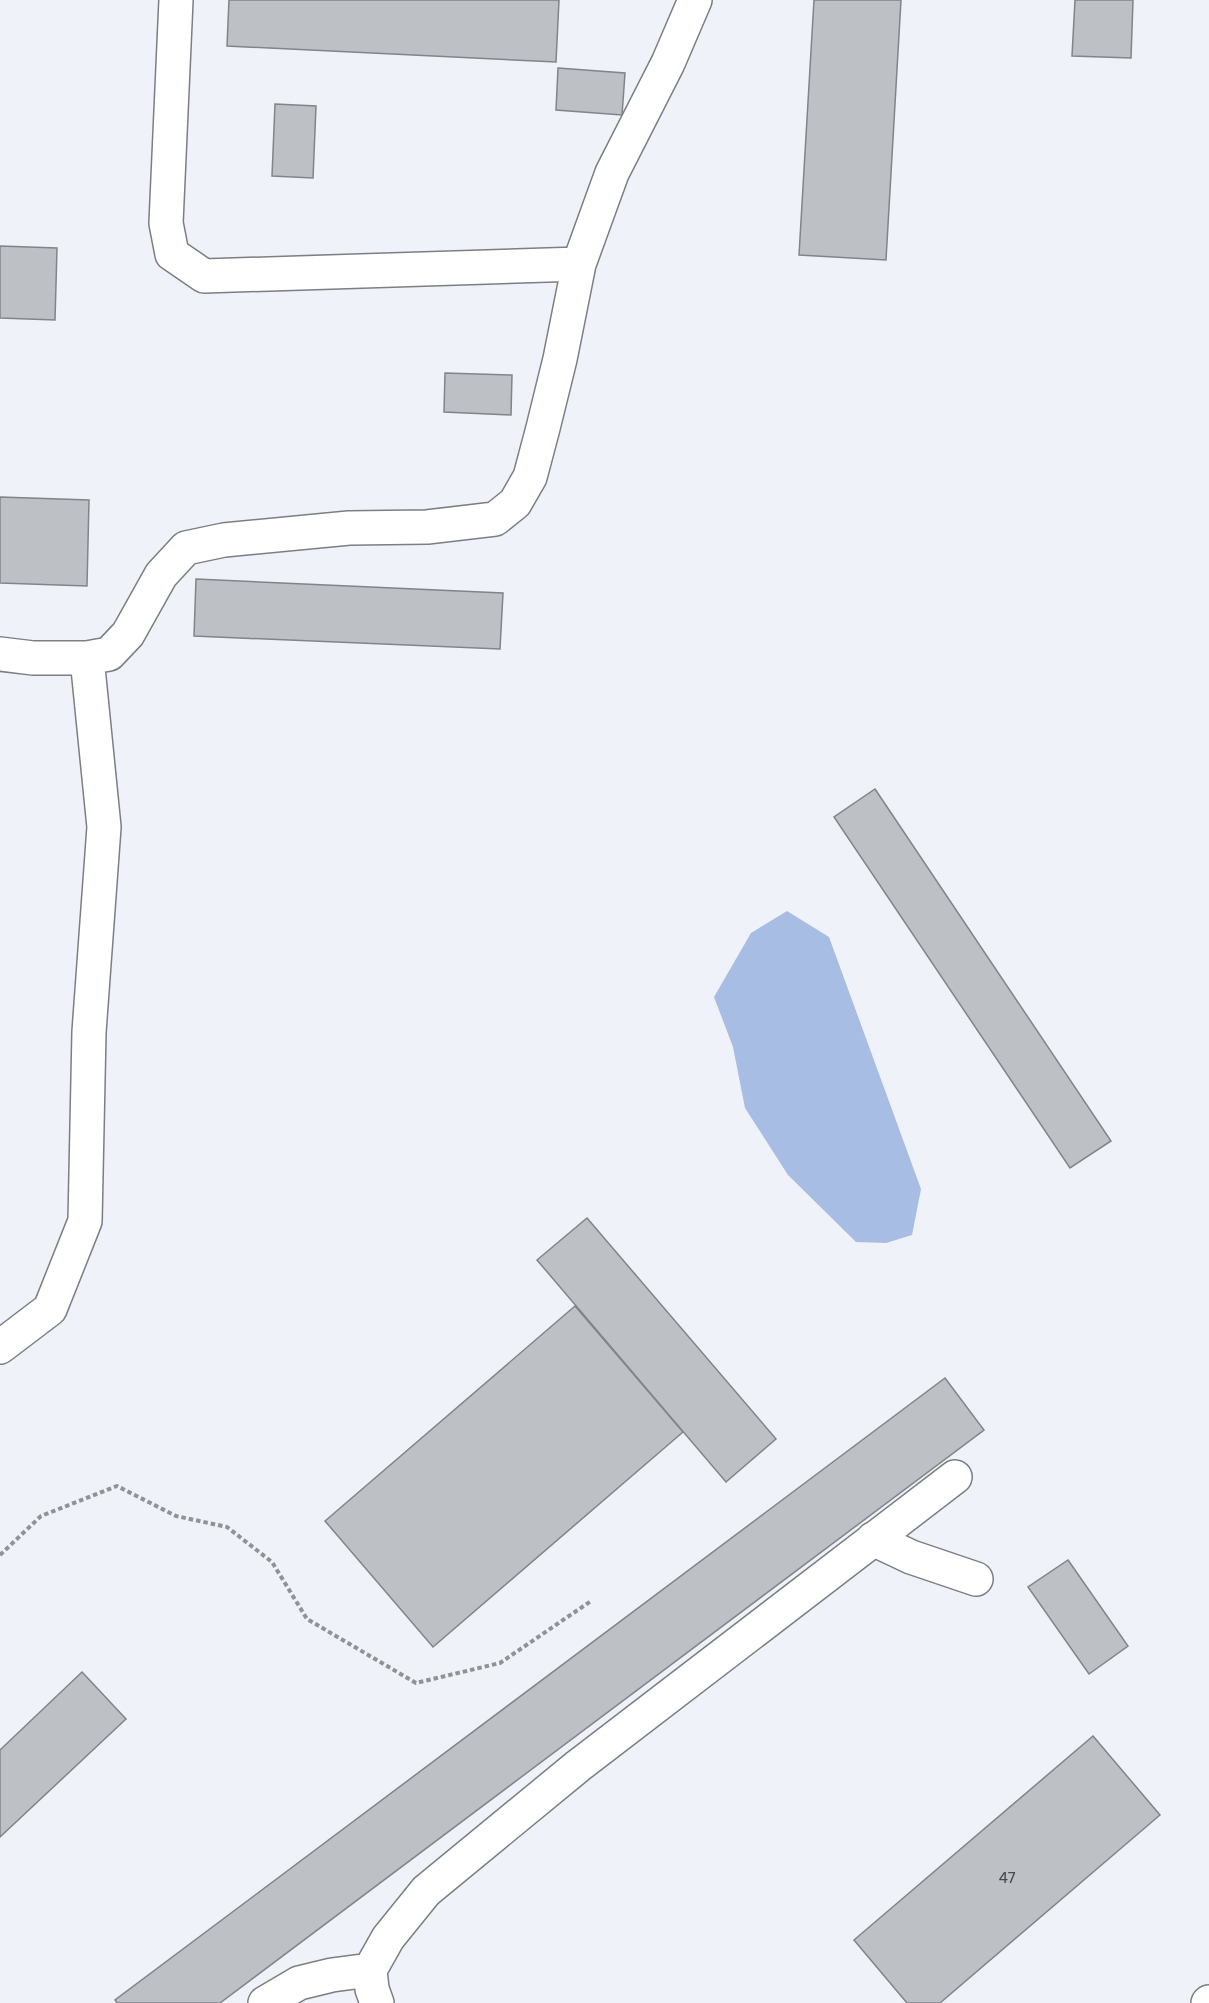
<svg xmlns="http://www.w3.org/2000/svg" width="1209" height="2003" viewBox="0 0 1209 2003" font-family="Rubik,sans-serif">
	<rect width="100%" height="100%" fill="#eff2f8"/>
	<path fill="#a7bde3" d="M787 911 829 937 921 1189 912 1235 886 1243 856 1242 788 1175 745 1108 733 1047 714 997 751 933Z"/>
	<path fill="#bdc1c6" stroke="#81848a" stroke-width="1.5" d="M229 0H559L556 62 227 46Z
		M814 0H901L886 260 799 255Z
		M1075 0H1133L1131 58 1072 56Z
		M558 68 625 73 622 115 556 110Z
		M275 104 316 106 313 178 272 176Z
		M0 246 57 248 55 320 0 318Z
		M445 373 512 375 511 415 444 412Z
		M0 497 89 500 87 586 0 583Z
		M196 579 503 593 500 649 194 636Z
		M875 789 1111 1141 1070 1168 834 817Z
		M587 1218 776 1439 726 1482 537 1260Z
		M575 1306 683 1432 433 1647 325 1521Z
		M945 1378 984 1430 220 2003H117L115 2000Z
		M1068 1560 1128 1646 1089 1674 1028 1587Z
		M82 1672 126 1719 0 1837V1750Z
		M1093 1736 1160 1815 940 2003H907L854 1940Z"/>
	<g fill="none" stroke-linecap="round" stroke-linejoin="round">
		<g stroke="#7b7e83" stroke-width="36">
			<path id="minor" d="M176 0 166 223 172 254 204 276 579 264
				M0 654 33 658H87L109 654 128 634 161 575 186 548 224 540 349 528 427 527 495 519 515 503 530 477 543 428 560 359 579 264 612 173 668 63 695 0
				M0 1347 50 1309 85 1221 89 1032 104 827 87 658
				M873 1539 911 1557 976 1579
				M265 2003 299 1983 332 1975 370 1970
				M377 2003 372 1989 370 1970 388 1938 426 1891 578 1766 955 1477
				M1208 2003 1209 2002"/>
		</g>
		<path stroke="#909296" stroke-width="4" stroke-dasharray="4.5 3" stroke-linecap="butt" d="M0 1555 41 1516 117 1486 176 1516 227 1527 272 1562 307 1619 416 1683 500 1663 591 1601"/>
		<use href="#minor" stroke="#fff" stroke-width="33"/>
	</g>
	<g text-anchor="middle" stroke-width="4.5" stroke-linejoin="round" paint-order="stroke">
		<g font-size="15" fill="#494a4d">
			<text x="1007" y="1883">47</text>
		</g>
	</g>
</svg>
